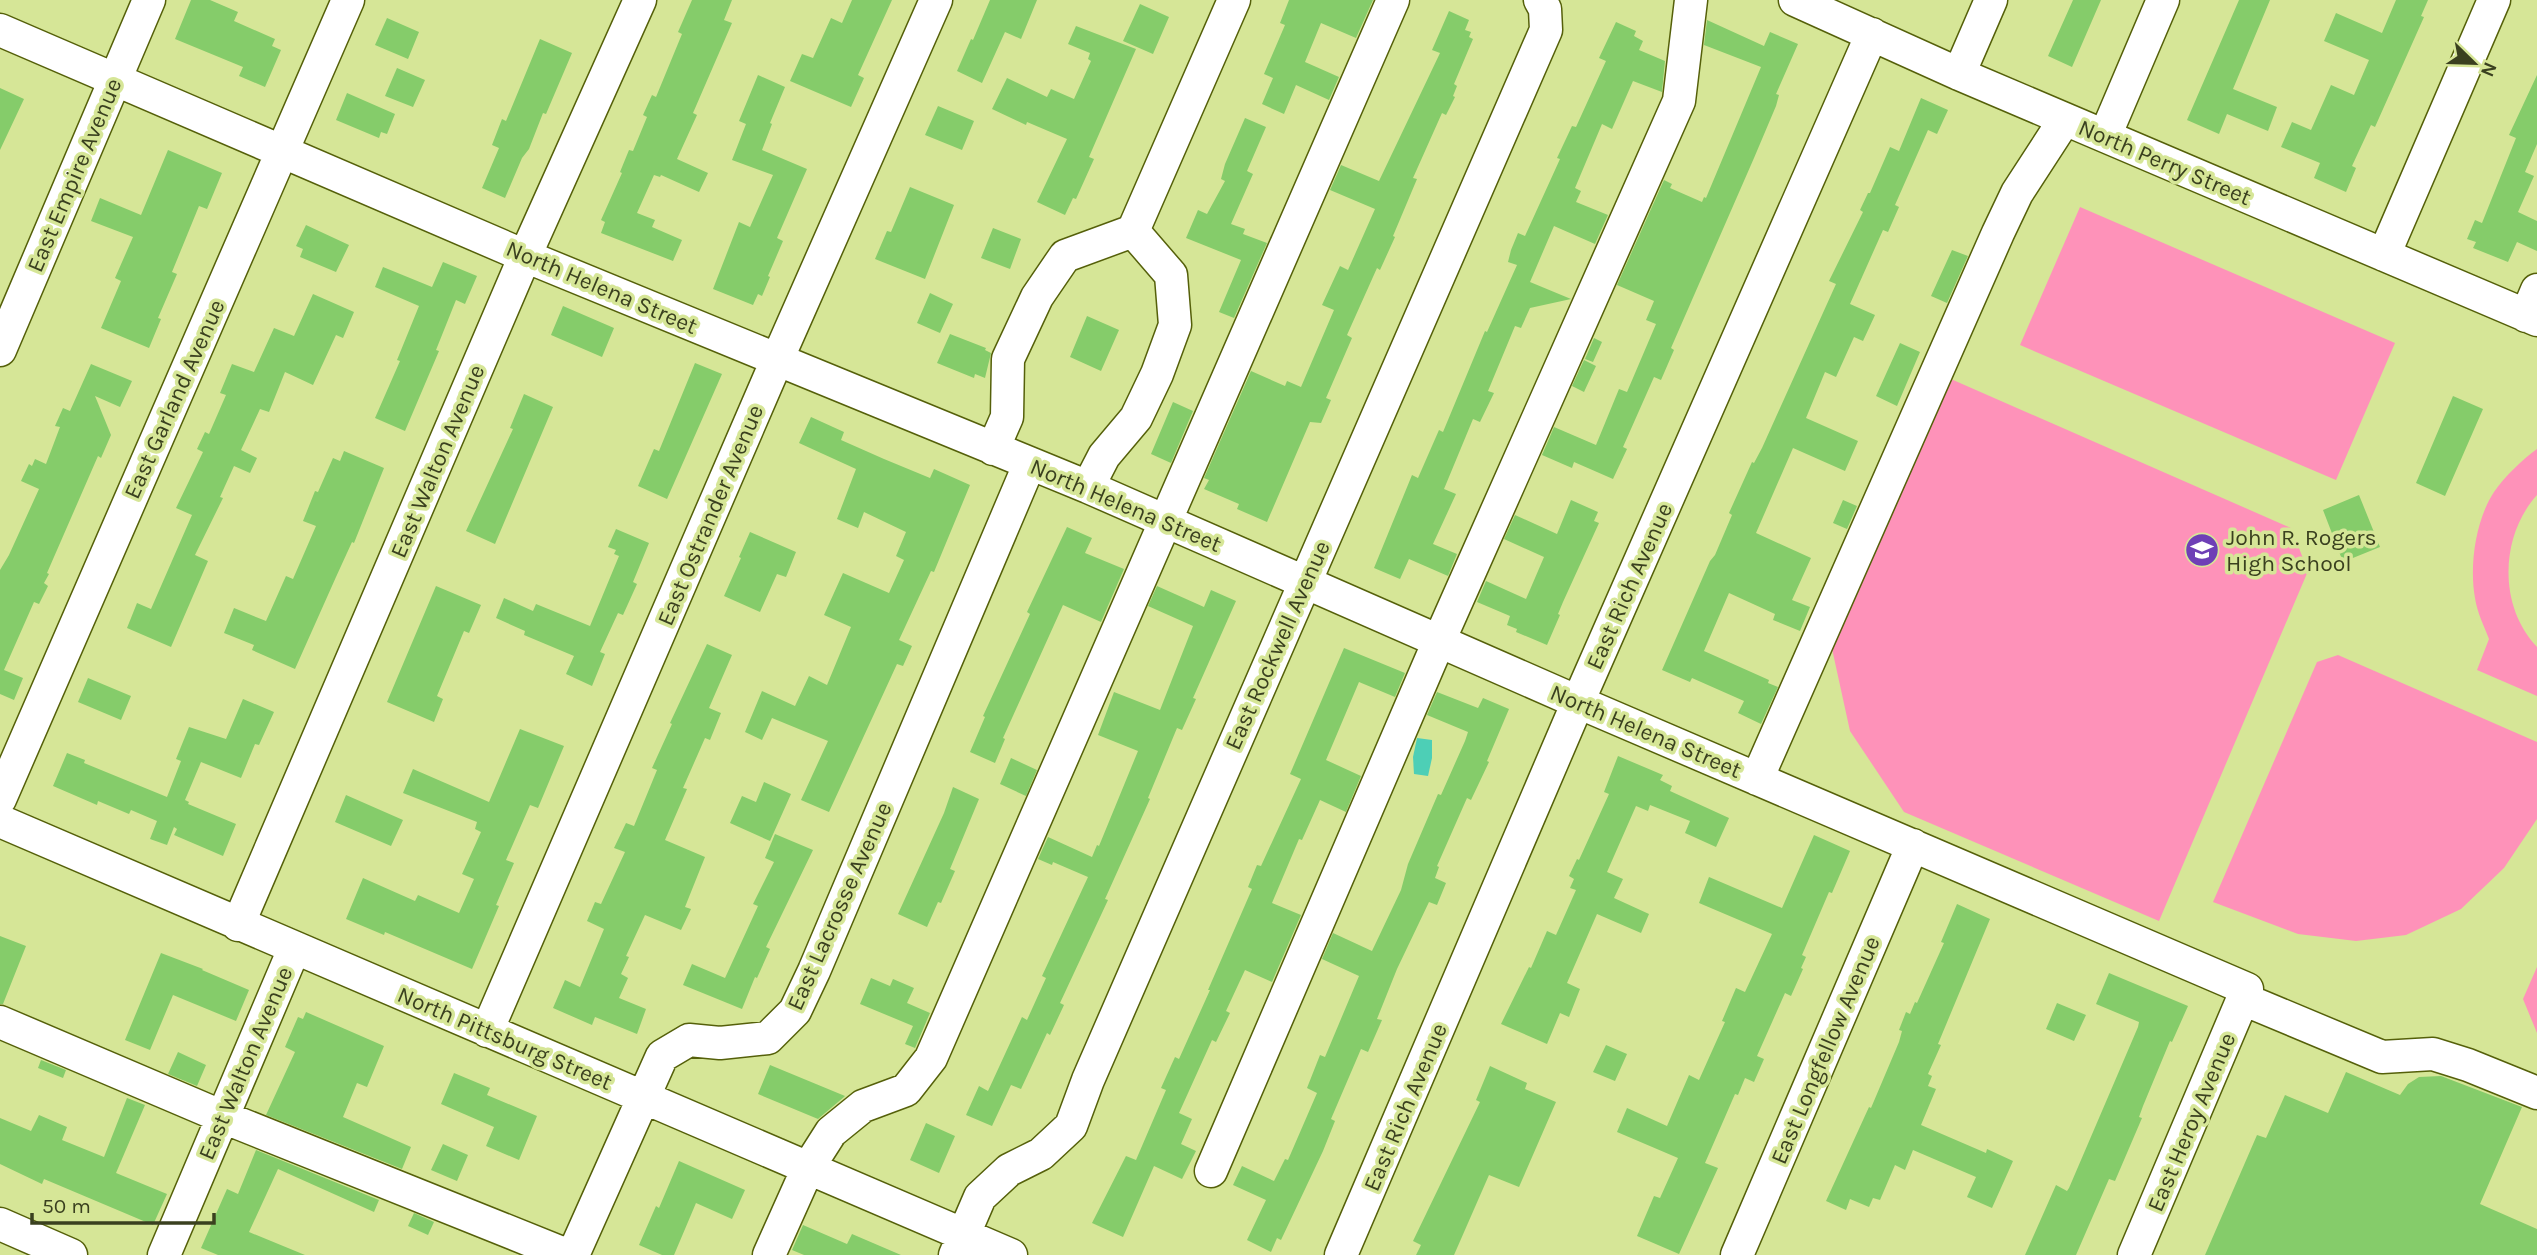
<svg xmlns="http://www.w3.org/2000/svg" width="2537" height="1255" viewBox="0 0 2537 1255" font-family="Karla,sans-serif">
	<rect width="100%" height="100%" fill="#d6e697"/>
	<path fill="#fe92b9" d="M2080 207 2395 343 2336 480 2020 345Z
		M1944 376 2291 528 2308 571 2159 921 1904 812 1850 731 1829 635Z
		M2537 449V495C2500 536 2498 606 2537 647V696L2477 670 2489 639C2484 626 2477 612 2475 598 2469 565 2476 519 2494 492 2505 476 2522 460 2537 449Z
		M2338 655 2537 742V819L2504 868 2461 909 2406 935 2356 941 2298 934 2213 902 2317 662Z
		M2537 967V1033L2523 999Z"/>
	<path fill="#4dcfb6" d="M1417 738 1432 740V758L1428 776 1414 774 1413 757Z"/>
	<path fill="#85cc6a" d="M191 0H210L238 12 234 21 275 39 272 46 281 50 265 87 239 76 243 67 175 39Z
		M692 0H732L724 20 732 23 693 113 697 115 677 159 708 173 699 192 661 175 660 177 654 175 637 213 655 220 652 227 682 240 673 261 601 233 605 222 601 220 622 173 620 172 629 150 633 151 647 117 643 115 652 95 656 97 682 34 678 32Z
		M852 0H892L858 75 864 78 851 107 790 81 802 54 813 58 831 18 842 23Z
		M990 0H1037L1021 39 1005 32 982 83 957 71 971 39 973 40Z
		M1289 0H1373L1356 38 1321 23 1305 62 1339 77 1329 100 1296 85 1284 114 1262 104 1273 78 1264 74 1285 25 1280 23Z
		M2073 0H2101L2072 67 2048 56Z
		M2239 0H2270L2233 89 2277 107 2268 131 2227 114 2219 134 2187 120Z
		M2396 0H2428L2421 16 2424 17 2375 127 2371 125 2352 166 2356 168 2346 192 2314 178 2320 163 2281 147 2292 122 2311 130 2331 85 2354 95 2369 60 2324 41 2336 13 2382 33Z
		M1140 4 1169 17 1153 54 1123 41Z
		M1449 11 1469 20 1465 30 1471 32 1469 37 1473 39 1454 84 1457 86 1453 96 1455 97 1446 115 1442 113 1413 178 1417 179 1393 236 1395 237 1380 270 1377 268 1347 335 1352 338 1326 398 1331 400 1321 423 1310 422 1267 522 1237 509 1239 504 1204 489 1209 480 1204 478 1251 371 1285 386 1287 381 1301 387 1334 310 1322 305 1340 266 1348 270 1375 209 1330 190 1341 165 1379 181 1440 53 1432 50Z
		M387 18 419 32 408 59 375 45Z
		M1707 20 1764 46 1770 32 1798 44 1776 94 1779 95 1776 106 1754 158 1671 348 1674 350 1661 380 1654 377 1623 447 1627 449 1613 479 1574 462 1572 468 1542 455 1554 427 1596 445 1619 389 1627 392 1656 324 1646 320 1654 301 1617 285 1664 180 1672 184 1670 188 1702 202 1704 197 1706 198 1761 67 1704 45Z
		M1616 22 1636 31 1634 36 1643 41 1639 50 1665 61 1662 92 1633 81 1612 129 1602 124 1575 188 1581 191 1576 202 1608 215 1595 244 1554 226 1530 282 1571 299 1530 308 1521 328 1515 326 1488 391 1494 393 1480 422 1473 419 1444 489 1456 494 1433 544 1457 554 1448 576 1409 559 1400 579 1374 568 1412 475 1418 478 1439 430 1443 432 1485 331 1487 332 1517 265 1508 262 1511 250 1518 233 1525 236 1560 159 1557 158 1572 126 1576 127 1606 61 1599 58Z
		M1076 26 1136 49 1089 157 1094 159 1076 199 1073 198 1065 215 1037 202 1067 139 1027 122 1026 125 992 109 1007 78 1047 97 1051 89 1074 99 1091 61 1088 59 1090 53 1068 44Z
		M540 39 572 53 546 114 543 113 529 149 522 158 505 198 482 188 499 148 492 145 502 119 506 121Z
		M397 68 425 80 413 107 385 96Z
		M758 75 785 87 770 123 772 124 762 150 807 169 777 238 783 241 768 276 770 277 762 296 758 294 753 305 713 289 739 222 750 227 773 175 732 160 746 124 739 121Z
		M2537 75V144L2525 172 2534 176 2518 212 2537 221V251L2517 242 2508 262 2473 248 2476 242 2467 239 2475 220 2482 223 2516 138 2509 135Z
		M0 88 24 99 0 150Z
		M347 93 395 114 387 134 381 132 379 138 336 120Z
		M1921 98 1948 110 1937 134 1928 130 1895 205 1899 207 1888 232 1883 230 1850 304 1875 315 1863 341 1854 337 1836 377 1825 372 1806 418 1858 441 1845 471 1793 448 1756 533 1811 558 1792 600 1810 607 1800 631 1773 620 1775 614 1729 593 1704 651 1769 680 1768 683 1778 687 1761 724 1738 713 1744 701 1692 678 1690 682 1662 670 1710 561 1715 555 1732 515 1729 513 1752 462 1754 463 1762 448 1836 284 1829 281 1863 212 1860 210 1868 193H1870L1890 147 1899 151Z
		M938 106 974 121 962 150 925 135Z
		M1245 118 1266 127 1247 171 1253 174 1231 224 1245 229 1243 234 1267 243 1234 318 1219 312 1241 260 1186 238 1198 210 1207 214 1225 181 1221 179 1225 164Z
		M168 150 222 173 207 209 199 206 172 272 177 274 158 318 161 319 149 348 101 328 121 281 115 278 133 237 91 221 100 198 141 215Z
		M910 187 954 205 925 279 875 259 887 231 891 232Z
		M306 225 349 245 336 272 300 257 303 249 296 246Z
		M993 228 1021 239 1010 269 981 258Z
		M1952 250 1968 256 1947 303 1931 296Z
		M443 262 477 276 465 304 456 300 436 350 439 351 405 431 375 418 400 361 397 360 419 306 375 287 383 267 432 287Z
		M930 293 953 304 940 333 917 323Z
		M313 294 354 312 343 338 336 335 313 385 285 372 269 412 260 409 241 450 257 458 250 473 234 466 220 497 223 498 195 555 208 561 171 647 127 628 137 603 151 609 192 515 176 508 203 452 197 449 205 432 209 434 226 395 220 393 232 364 254 372 274 328 294 336Z
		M563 306 614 328 602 357 551 335Z
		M1087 316 1119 330 1101 371 1070 357Z
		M950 334 986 348 985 350 991 353 985 378 975 374 974 378 937 363Z
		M1594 338 1602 342 1593 362 1585 359Z
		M1900 343 1920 352 1897 406 1876 396Z
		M1584 360 1596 366 1584 392 1572 386Z
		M695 363 722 374 667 499 638 486 654 449 659 451Z
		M91 364 132 381 120 407 95 396 111 435 101 458 98 456 47 573 49 574 44 583 48 586 39 604 34 602 4 670 23 678 14 700 0 694V570L9 555 39 489 21 481 29 464 32 466 35 459 46 464 60 427 55 426 63 408 70 411Z
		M524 394 553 407 495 544 466 531 513 429 510 428Z
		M2453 396 2483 409 2445 496 2416 483Z
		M1173 402 1193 411 1171 463 1151 454Z
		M811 417 844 432 841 440 884 459 930 478 934 469 970 485 934 572 931 571 899 640 912 646 903 666 897 664 829 812 801 800 828 741 772 718 762 740 745 732 762 691 795 706 809 676 827 685 851 627 824 615 843 573 889 593 904 560 896 556 906 532 864 512 858 528 837 519 856 469 799 443Z
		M344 451 384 468 354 543 352 542 336 577 295 669 252 650 254 645 224 633 234 608 266 621 286 576 293 579 316 526 303 521 315 491 318 492 333 458 340 461Z
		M2359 495 2380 547 2343 562 2323 510Z
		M1571 500 1598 512 1594 521 1599 523 1563 602 1558 614 1560 615 1547 645 1516 632 1517 629 1507 625 1510 616 1477 602 1486 581 1526 599 1544 557 1504 539 1515 515 1557 534Z
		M1843 500 1857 506 1847 529 1833 523Z
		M1067 527 1092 538 1085 553 1124 569 1101 622 1063 605 1003 738 1005 739 995 763 970 752 985 717 983 716 1030 614 1027 612Z
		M616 529 649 543 633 582 637 584 623 615 618 613 600 652 605 654 592 686 566 674 574 656 524 635 525 631 496 618 504 598 533 611 536 604 590 626 619 556 614 554 616 550 608 547Z
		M750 532 796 552 786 577 777 574 760 612 724 596 741 558 739 557Z
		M436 586 481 605 469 633 464 631 437 696 443 699 434 722 387 702Z
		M1157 586 1204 607 1211 590 1236 601 1193 698 1196 699 1182 730 1177 728 1148 798 1150 799 1105 899 1108 900 1060 1003 1064 1005 1050 1035 1047 1033 1021 1089 1011 1085 992 1126 966 1115 979 1086 988 1091 1022 1017 1027 1020 1046 978 1042 976 1088 877 1053 862 1052 865 1038 859 1048 837 1092 857 1097 845 1099 846 1138 751 1098 735 1114 692 1160 710 1193 626 1148 606Z
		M707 644 732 655 709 708 721 713 710 740 705 738 683 788 687 789 665 840 705 857 685 907 691 909 681 930 645 915 626 956 629 957 621 974 628 978 619 998 646 1009 637 1034 595 1017 592 1025 553 1008 565 980 580 987 604 929 587 921 595 902 601 904 625 852 614 848 626 823 634 826 657 770 652 768 672 724 670 723Z
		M1344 648 1405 673 1395 697 1359 682 1326 760 1361 776 1346 812 1320 800 1302 840 1299 839 1272 903 1301 915 1272 982 1245 970 1226 1011 1230 1013 1216 1042 1212 1040 1179 1113 1192 1119 1181 1144 1196 1151 1182 1179 1154 1166 1123 1237 1092 1223 1126 1156 1136 1160 1166 1090 1161 1088 1175 1057 1179 1059 1210 990H1208L1252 889 1248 887 1257 865 1261 866 1301 779 1290 774Z
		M88 678 131 696 121 720 78 702Z
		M1437 692 1478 708 1483 698 1509 709 1487 761 1489 762 1471 800 1467 798 1437 866 1439 867 1435 878 1446 883 1437 905 1429 902 1397 969 1377 1019 1382 1020 1368 1052 1361 1049 1331 1119 1335 1121 1323 1151 1281 1240 1277 1238 1271 1252 1247 1240 1266 1200 1233 1185 1242 1166 1274 1181 1285 1159 1288 1160 1317 1093 1307 1088 1320 1055 1325 1057 1359 976 1322 959 1333 933 1372 951 1401 890 1408 864 1438 794 1441 795 1465 741 1468 732 1427 715Z
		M243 699 274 712 259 745 255 744 241 778 201 762 185 800 189 802 188 804 236 824 223 856 174 835 177 829 174 827 167 845 150 839 157 821 131 810 129 814 98 801 97 805 53 786 67 753 85 760 84 763 167 797 181 761 176 759 189 727 226 739Z
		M520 729 564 746 538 808 530 805 506 860 514 863 496 905 499 906 472 969 385 932 384 935 346 919 363 878 415 901 418 895 459 913 474 879 462 874 481 832 475 829 477 822 403 793 413 769 489 802Z
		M1618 756 1663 775 1660 780 1672 786 1670 791 1729 818 1716 847 1685 833 1690 821 1650 805 1648 811 1636 806 1607 872 1623 879 1614 898 1649 914 1641 933 1597 914 1567 983 1580 989 1569 1017 1560 1013 1547 1044 1501 1024 1529 967 1531 968 1547 931 1556 935 1576 890 1570 888 1574 879 1569 876 1577 859 1579 860 1609 794 1604 792Z
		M1011 758 1037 770 1026 796 1000 784Z
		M764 782 791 794 770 841 730 823 742 796 756 802Z
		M953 787 979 799 950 869 955 871 941 903 938 902 927 927 898 914 944 813Z
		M346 795 403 820 391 846 335 822Z
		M775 834 813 850 766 947 770 949 757 978 755 977 742 1009 683 985 692 964 725 978 758 906 753 904 774 862 765 858Z
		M1814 835 1850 851 1832 893 1829 892 1802 955 1806 957 1801 968 1803 969 1791 996 1785 993 1757 1056 1764 1059 1754 1082 1745 1078 1738 1095 1735 1094 1705 1163 1718 1168 1679 1254 1637 1236 1654 1196 1660 1198 1678 1158 1617 1132 1627 1108 1667 1126 1689 1075 1699 1080 1725 1022 1722 1021 1736 988 1745 992 1772 934 1699 903 1709 877 1782 908Z
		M1957 904 1990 919 1938 1044 1941 1045 1928 1074 1932 1076 1928 1086 1936 1089 1921 1125 1986 1153 1987 1149 2013 1161 1992 1208 1967 1197 1976 1177 1913 1150 1905 1170 1895 1165 1880 1200 1873 1198 1869 1207 1850 1199 1846 1210 1826 1201 1869 1107 1871 1108 1899 1042 1902 1031 1899 1030 1906 1012 1910 1014 1915 1002 1917 1003 1944 943 1941 942Z
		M0 936 26 946 3 1004H0Z
		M161 953 203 969 202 970 249 990 236 1021 173 995 150 1050 125 1040Z
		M2109 973 2188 1006 2172 1042 2170 1041 2143 1106 2139 1117 2142 1118 2115 1181 2109 1179 2076 1255H2025L2056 1185 2067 1191 2069 1188 2138 1027 2139 1022 2096 1004Z
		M871 978 890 986 893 979 914 988 907 1003 930 1013 915 1048 905 1044 913 1026 860 1004Z
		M2057 1003 2086 1015 2074 1041 2046 1029Z
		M306 1012 384 1046 367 1087 357 1083 343 1117 411 1147 402 1169 266 1115 295 1052 285 1047 298 1017 303 1019Z
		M1606 1045 1627 1054 1615 1081 1593 1072Z
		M178 1052 206 1065 197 1086 168 1074Z
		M41 1060 66 1070 63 1078 38 1068Z
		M770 1065 845 1096 844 1097 818 1119 758 1094Z
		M1490 1066 1527 1083 1525 1089 1556 1102 1519 1187 1489 1175 1454 1255H1416L1421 1245 1413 1241 1480 1102 1476 1100Z
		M2346 1072 2400 1095 2408 1084 2419 1077 2441 1076 2522 1107 2480 1204 2537 1229V1255H2205L2257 1135 2266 1138 2285 1095 2328 1113Z
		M454 1073 490 1088 487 1095 537 1116 519 1160 486 1146 494 1127 441 1104Z
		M127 1098 145 1105 116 1173 167 1194 153 1225 44 1179 42 1184 0 1164V1118L31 1131 39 1115 67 1127 62 1140 104 1157Z
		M926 1123 955 1136 939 1173 910 1160Z
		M443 1144 468 1155 457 1181 431 1170Z
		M256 1150 379 1200 374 1212 278 1169 249 1232 305 1255H218L201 1248 227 1189 238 1194Z
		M679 1161 745 1190 732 1219 696 1203 674 1255H662L639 1245 656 1206 659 1208Z
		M414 1213 434 1222 428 1235 408 1226Z
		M803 1225 847 1244 852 1234 901 1255H804L792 1250Z"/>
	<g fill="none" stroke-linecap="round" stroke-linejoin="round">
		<g stroke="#55600a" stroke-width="35">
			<path id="minor" d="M1795 0 1959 74 2537 320
				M0 30 525 256 1088 487 1578 702 2247 989 2134 1255
				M1959 74 1991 0
				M2105 136 2163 0
				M2384 255 2494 0
				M2526 316 2537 290
				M0 350 149 0
				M993 449 1007 417 1008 359 1037 297 1065 256 1133 231 1234 0
				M1088 487 1104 456 1136 418 1157 374 1175 325 1171 275 1133 231
				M1757 779 1998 233 2017 193 2065 119
				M0 799 348 0
				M0 821 1011 1255
				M238 925 525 256 640 0
				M2243 999 2382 1057 2433 1054 2468 1065 2537 1093
				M0 1022 223 1117 567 1255
				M487 1031 777 360 936 0
				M1211 1171 1439 641 1679 101 1691 0
				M0 1224 71 1255
				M164 1255 294 949
				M573 1255 662 1056 689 1040 720 1043 768 1038 795 1011 814 971 1029 465
				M769 1255 808 1168 831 1132 863 1106 906 1090 931 1058 1393 0
				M955 1255 980 1197 1009 1170 1041 1154 1071 1126 1088 1080 1546 30 1545 9 1540 0
				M1341 1255 1578 702 1872 34
				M1737 1255 1913 845"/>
		</g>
		<use href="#minor" stroke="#fff" stroke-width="32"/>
	</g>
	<defs>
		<g id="school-disc" transform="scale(1.75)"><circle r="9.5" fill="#6e3fb6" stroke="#d6e697"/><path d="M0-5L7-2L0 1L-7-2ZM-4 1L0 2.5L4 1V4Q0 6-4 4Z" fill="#fff"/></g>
	</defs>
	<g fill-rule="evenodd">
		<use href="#school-disc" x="2202" y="550"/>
	</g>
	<g text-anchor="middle" stroke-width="7" stroke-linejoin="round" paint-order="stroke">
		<g font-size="23" fill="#3a401f" stroke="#d6e697">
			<text transform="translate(2165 162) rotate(23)" y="8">North Perry Street</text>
			<text transform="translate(74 175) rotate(-67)" y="8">East Empire Avenue</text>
			<text transform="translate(602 287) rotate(23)" y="8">North Helena Street</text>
			<text transform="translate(174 399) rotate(-66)" y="8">East Garland Avenue</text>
			<text transform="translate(437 461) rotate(-67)" y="8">East Walton Avenue</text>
			<text transform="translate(1126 505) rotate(23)" y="8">North Helena Street</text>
			<text transform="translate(710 515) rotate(-67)" y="8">East Ostrander Avenue</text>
			<text transform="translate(1629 586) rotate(-66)" y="8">East Rich Avenue</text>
			<text transform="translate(1277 645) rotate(-66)" y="8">East Rockwell Avenue</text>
			<text transform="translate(1646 731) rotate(23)" y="8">North Helena Street</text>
			<text transform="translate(839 906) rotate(-66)" y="8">East Lacrosse Avenue</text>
			<text transform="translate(505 1038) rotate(23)" y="8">North Pittsburg Street</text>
			<text transform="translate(1825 1050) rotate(-67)" y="8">East Longfellow Avenue</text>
			<text transform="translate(245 1063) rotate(-67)" y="8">East Walton Avenue</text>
			<text transform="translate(1405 1107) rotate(-67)" y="8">East Rich Avenue</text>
			<text transform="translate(2191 1122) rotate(-67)" y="8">East Heroy Avenue</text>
		</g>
		<g font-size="23" fill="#3a401f" stroke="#d6e697" text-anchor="start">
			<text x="2226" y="545">John R. Rogers<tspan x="2226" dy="26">High School</tspan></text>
		</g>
	</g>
	<g transform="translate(2474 63) rotate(113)" stroke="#d6e697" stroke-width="5" paint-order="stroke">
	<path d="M0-5L12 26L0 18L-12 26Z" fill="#3a401f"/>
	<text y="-10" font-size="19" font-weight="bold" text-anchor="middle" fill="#3a401f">N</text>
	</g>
	<path d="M32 1213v10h182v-10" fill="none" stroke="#3a401f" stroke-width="3.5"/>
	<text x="42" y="1213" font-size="21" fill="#3a401f" stroke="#d6e697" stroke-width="5" paint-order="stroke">50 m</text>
</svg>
